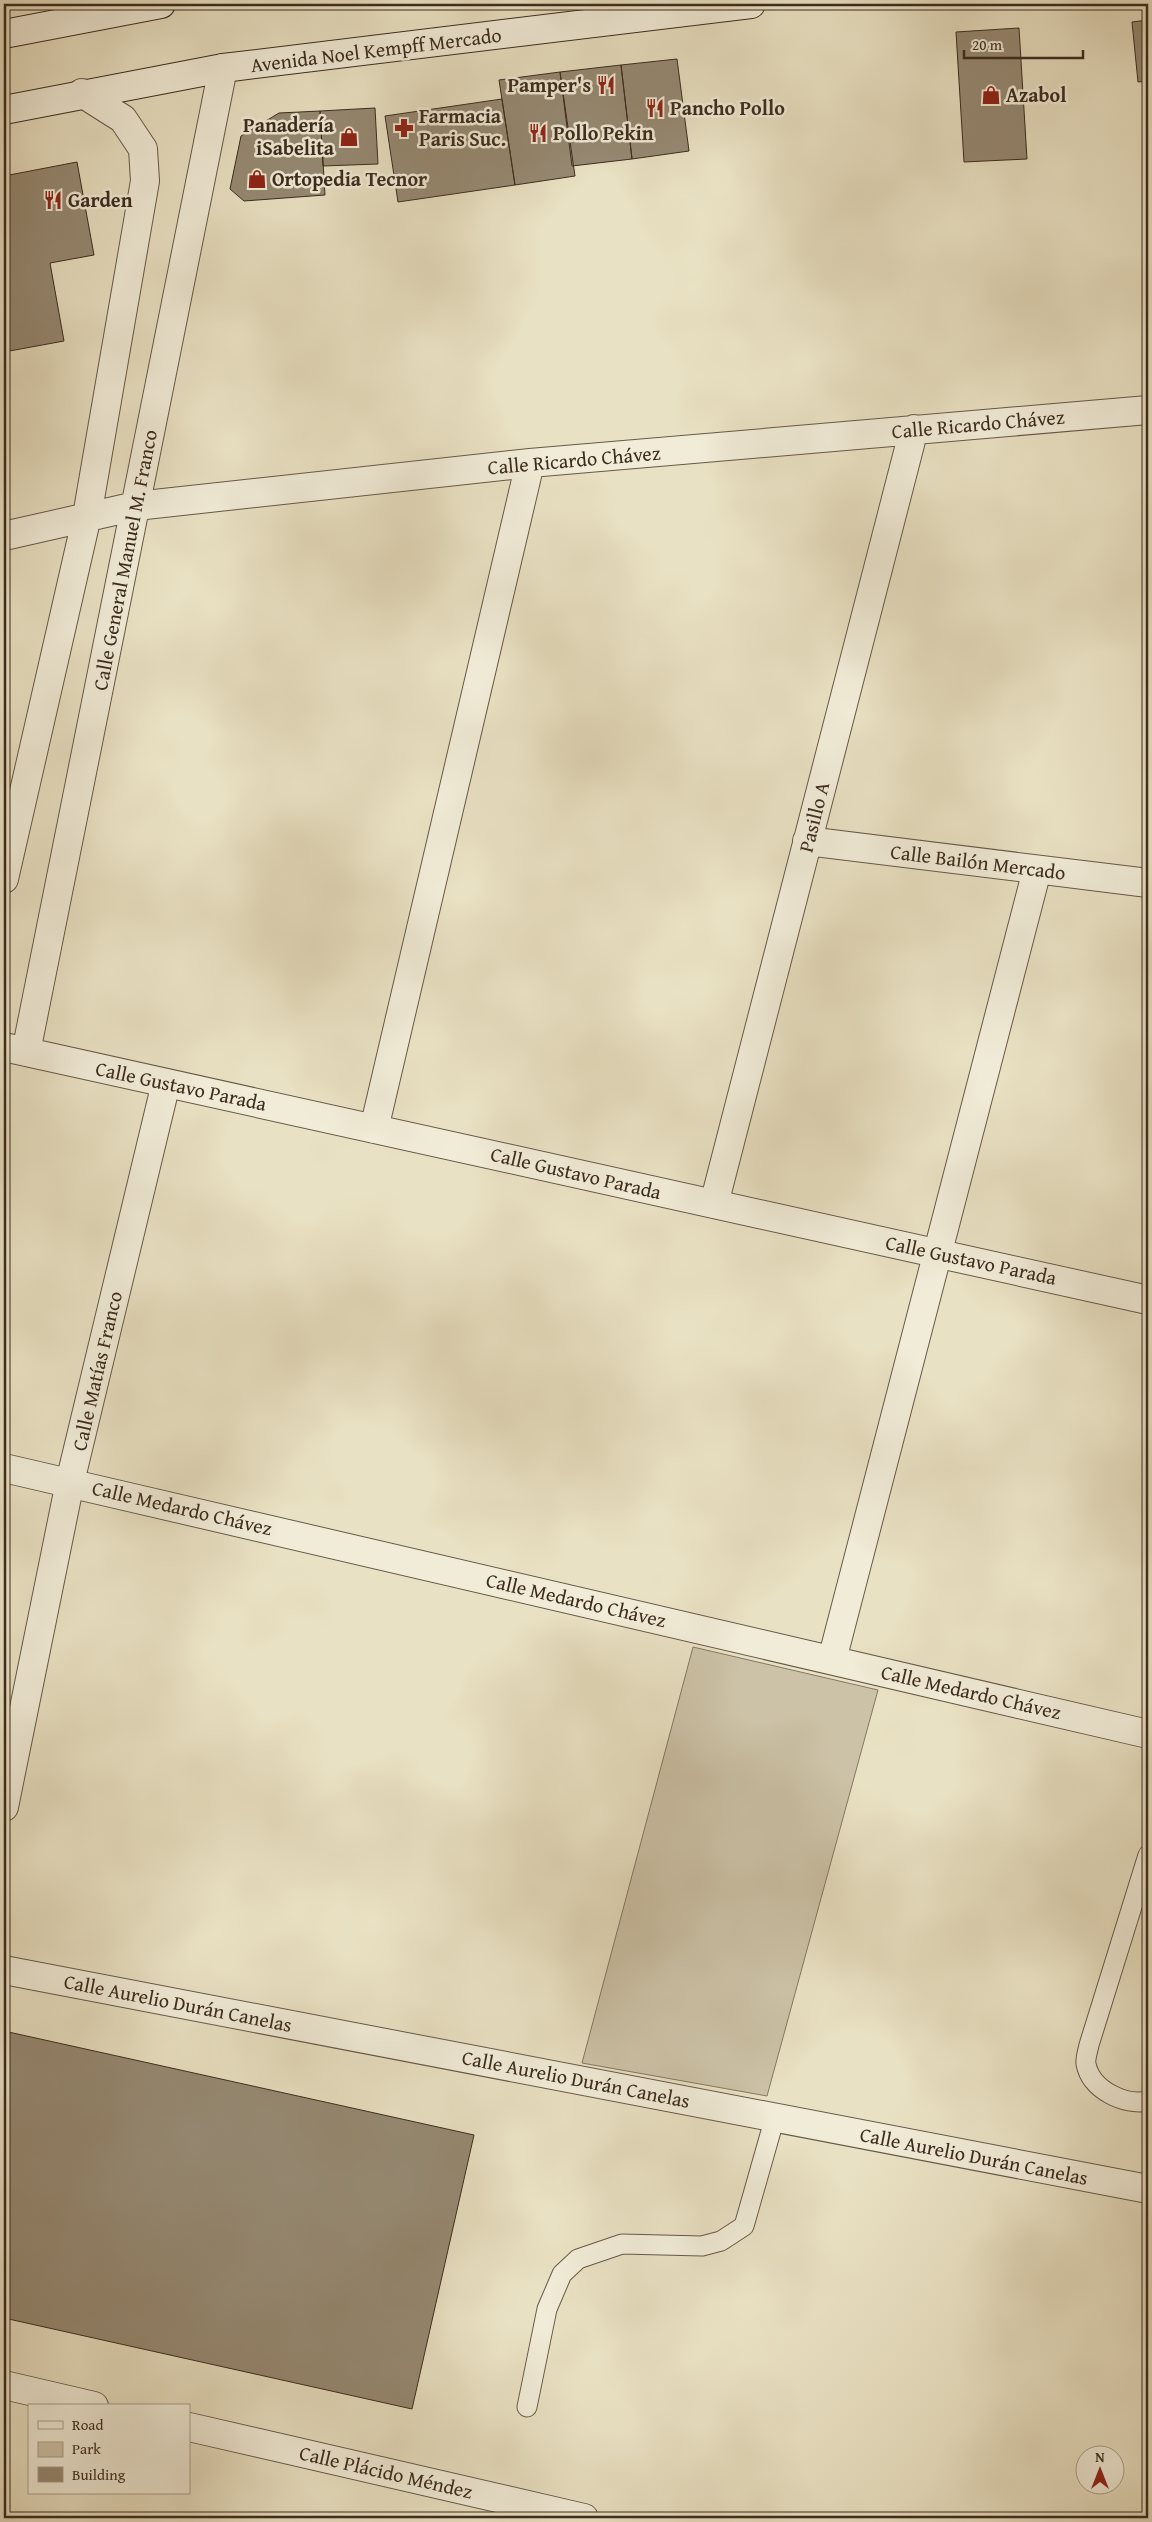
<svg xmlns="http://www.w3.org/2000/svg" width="1152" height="2522" viewBox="0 0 1152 2522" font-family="'Gentium Book Plus',serif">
	<rect width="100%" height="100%" fill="#e9e1c3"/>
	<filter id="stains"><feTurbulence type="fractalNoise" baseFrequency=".004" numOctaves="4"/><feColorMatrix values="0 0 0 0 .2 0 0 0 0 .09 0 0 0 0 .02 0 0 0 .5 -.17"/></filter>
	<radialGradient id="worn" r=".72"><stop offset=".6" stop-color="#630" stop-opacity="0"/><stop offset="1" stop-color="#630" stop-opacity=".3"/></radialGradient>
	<path fill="#ccc2a7" stroke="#847763" d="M693 1647 878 1690 767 2096 582 2063Z"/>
	<path fill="#968a74" stroke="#3c2c1f" d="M1148 20V81L1138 82 1132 22Z
		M1019 28 1027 159 964 162 956 32Z
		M677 59 689 151 632 159 621 65Z
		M621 65 632 159 572 166 560 72Z
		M560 72 575 176 515 185 499 80Z
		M502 99 515 185 398 202 385 116Z
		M375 108 378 164 323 166 320 111Z
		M320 111 325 195 244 201 230 189 241 136 279 113Z
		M77 162 94 255 50 263 64 341 4 352V176Z
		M4 2031 474 2135 412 2409 4 2318Z"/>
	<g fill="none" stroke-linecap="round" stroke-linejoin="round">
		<g stroke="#675948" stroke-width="21">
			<path id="lane" d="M1148 1855 1089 2045C1088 2050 1085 2059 1086 2064 1091 2090 1125 2106 1148 2101
				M527 2407 547 2309 562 2274 578 2259 622 2244 702 2246 721 2241 744 2226 775 2117"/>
		</g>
		<g stroke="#675948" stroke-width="30">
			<path id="street" d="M4 536 136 506 530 463 1148 410
				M807 841 1148 883
				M4 879 87 516 145 181 143 149 123 119 82 93
				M4 1047 1148 1300
				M26 1052 223 68
				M374 1129 530 463
				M714 1204 914 429
				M4 1468 1148 1734
				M832 1660 1037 870
				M4 1807 70 1482 166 1083
				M4 1970 1148 2189
				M4 2385 94 2406
				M189 2427 584 2518"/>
		</g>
		<g stroke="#3c2c1f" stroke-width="30">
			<path id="secondary" d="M4 34 161 4
				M4 110 223 68 751 4"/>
		</g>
		<use href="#lane" stroke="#f1ecd8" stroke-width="19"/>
		<use href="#street" stroke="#f1ecd8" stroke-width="28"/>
		<use href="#secondary" stroke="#f1ecd8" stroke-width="28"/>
	</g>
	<defs>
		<g id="restaurant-bare" transform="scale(1.5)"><path d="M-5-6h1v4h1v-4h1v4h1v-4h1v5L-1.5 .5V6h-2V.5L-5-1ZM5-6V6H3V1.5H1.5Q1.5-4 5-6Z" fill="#8f2418" stroke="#f1ecd8" stroke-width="2.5" paint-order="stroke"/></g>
		<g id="shop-bare" transform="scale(1.5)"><path d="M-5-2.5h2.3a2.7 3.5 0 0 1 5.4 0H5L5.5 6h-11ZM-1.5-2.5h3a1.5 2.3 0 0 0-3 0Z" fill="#8f2418" stroke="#f1ecd8" stroke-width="2.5" paint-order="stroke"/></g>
		<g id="pharmacy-bare" transform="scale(1.5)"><path d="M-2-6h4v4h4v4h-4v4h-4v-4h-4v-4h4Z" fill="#8f2418" stroke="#f1ecd8" stroke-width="2.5" paint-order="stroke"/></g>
	</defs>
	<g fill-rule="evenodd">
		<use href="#restaurant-bare" x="606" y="85"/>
		<use href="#shop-bare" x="991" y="95"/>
		<use href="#restaurant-bare" x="655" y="108"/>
		<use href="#pharmacy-bare" x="404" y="128"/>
		<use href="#restaurant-bare" x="538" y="133"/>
		<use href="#shop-bare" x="349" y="137"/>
		<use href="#shop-bare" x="257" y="179"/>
		<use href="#restaurant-bare" x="53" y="200"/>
	</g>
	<g text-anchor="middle" stroke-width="5" stroke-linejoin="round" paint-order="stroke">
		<g font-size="20" fill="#3c2c1f" stroke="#f1ecd8">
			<text transform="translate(376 50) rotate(-7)" y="7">Avenida Noel Kempff Mercado</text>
			<text transform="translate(978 424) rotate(-5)" y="7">Calle Ricardo Chávez</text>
			<text transform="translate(574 460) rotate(-5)" y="7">Calle Ricardo Chávez</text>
			<text transform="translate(125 560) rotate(-79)" y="7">Calle General Manuel M. Franco</text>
			<text transform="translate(814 817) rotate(-76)" y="7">Pasillo A</text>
			<text transform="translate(978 862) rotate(7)" y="7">Calle Bailón Mercado</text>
			<text transform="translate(181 1086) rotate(12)" y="7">Calle Gustavo Parada</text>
			<text transform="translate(576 1173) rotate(13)" y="7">Calle Gustavo Parada</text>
			<text transform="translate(971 1260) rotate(12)" y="7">Calle Gustavo Parada</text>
			<text transform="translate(97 1371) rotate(-77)" y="7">Calle Matías Franco</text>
			<text transform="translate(182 1508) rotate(13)" y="7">Calle Medardo Chávez</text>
			<text transform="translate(576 1600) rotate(13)" y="7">Calle Medardo Chávez</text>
			<text transform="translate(971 1692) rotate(13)" y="7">Calle Medardo Chávez</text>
			<text transform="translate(178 2003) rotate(11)" y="7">Calle Aurelio Durán Canelas</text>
			<text transform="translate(576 2079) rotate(11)" y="7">Calle Aurelio Durán Canelas</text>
			<text transform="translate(974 2156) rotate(11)" y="7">Calle Aurelio Durán Canelas</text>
			<text transform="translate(386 2472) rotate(13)" y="7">Calle Plácido Méndez</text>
		</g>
		<g font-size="20" font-weight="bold" fill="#3c2c1f" stroke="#f1ecd8" text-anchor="start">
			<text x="591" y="92" text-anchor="end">Pamper's</text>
			<text x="1006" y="102">Azabol</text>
			<text x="670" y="115">Pancho Pollo</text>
			<text x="419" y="123">Farmacia<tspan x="419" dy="23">Paris Suc.</tspan></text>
			<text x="334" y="132" text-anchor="end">Panadería<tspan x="334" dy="23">iSabelita</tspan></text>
			<text x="553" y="140">Pollo Pekin</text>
			<text x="272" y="186">Ortopedia Tecnor</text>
			<text x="68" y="207">Garden</text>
		</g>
	</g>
	<rect width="1152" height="2522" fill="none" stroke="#e9e1c3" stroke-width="20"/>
	<rect x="5" y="5" width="1142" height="2512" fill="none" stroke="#3c2c1f" stroke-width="2.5"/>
	<rect x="10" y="10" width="1132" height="2502" fill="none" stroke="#3c2c1f"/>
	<rect x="28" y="2404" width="162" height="90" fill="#f1ecd8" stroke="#a99f8e"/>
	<rect x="38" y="2421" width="25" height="8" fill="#f1ecd8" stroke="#a99f8e"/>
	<text x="72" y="2430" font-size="15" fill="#3c2c1f">Road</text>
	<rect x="38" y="2442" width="25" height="15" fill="#ccc2a7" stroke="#a99f8e"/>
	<text x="72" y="2454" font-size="15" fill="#3c2c1f">Park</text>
	<rect x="38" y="2467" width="25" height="15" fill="#968a74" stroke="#a99f8e"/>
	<text x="72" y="2480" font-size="15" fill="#3c2c1f">Building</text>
	<g transform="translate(1100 2470)"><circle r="24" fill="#f1ecd8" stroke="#a99f8e"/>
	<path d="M0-4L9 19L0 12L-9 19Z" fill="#8f2418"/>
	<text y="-8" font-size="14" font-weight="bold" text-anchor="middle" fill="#3c2c1f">N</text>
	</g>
	<path d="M964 50v8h119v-8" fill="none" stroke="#3c2c1f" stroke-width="2.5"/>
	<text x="972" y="50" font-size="15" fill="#3c2c1f" stroke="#f1ecd8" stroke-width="4" paint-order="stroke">20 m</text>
	<rect width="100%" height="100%" filter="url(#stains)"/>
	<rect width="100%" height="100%" fill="url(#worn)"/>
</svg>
